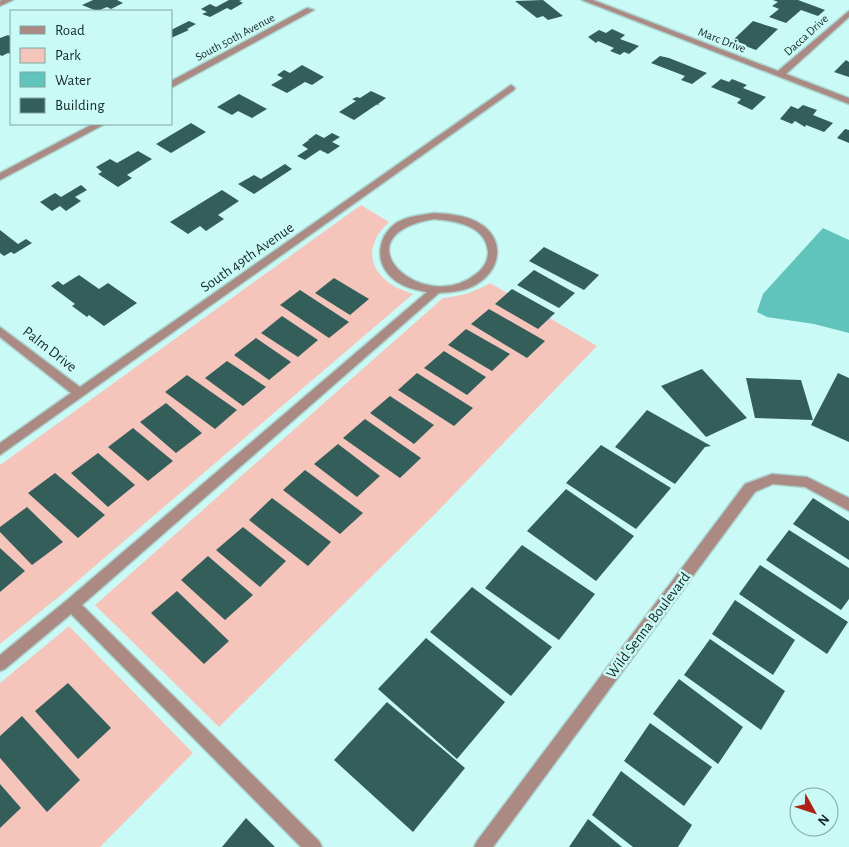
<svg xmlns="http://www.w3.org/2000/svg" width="849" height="847" viewBox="0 0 849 847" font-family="'Alegreya Sans',sans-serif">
	<rect width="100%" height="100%" fill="#cafaf5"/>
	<path fill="#f5c5bc" d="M361 205 389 222C367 242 365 267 392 285 398 289 406 291 413 294L61 595 0 644V465Z
		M490 283 597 346 435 514 219 727 95 605 443 298C461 296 475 292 490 283Z
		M69 626 193 753 100 847H0V683Z"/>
	<path fill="#60c3bc" d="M823 228 849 240V333L814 324 767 317 757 312 763 294Z"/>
	<path fill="#335e5a" d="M93 0H117L123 3 111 9 107 7 97 11 82 5Z
		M229 0H242L239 1 243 3 231 10 227 8 210 17 202 14 207 12 201 9 210 4 216 7Z
		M543 0 563 16 548 20 543 16 537 18 515 1Z
		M773 0H798L825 10 818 16 801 10 786 23 769 17 779 9 772 6 778 2Z
		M189 21 196 24 187 29 189 30 171 38V30Z
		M753 21 778 29 756 50 732 41Z
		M612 29 625 35 620 39 639 46 629 54 624 52 620 55 610 51 614 48 598 41 596 43 588 37 599 30 606 33Z
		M8 35 11 37V54L8 53 2 56 0 55V38Z
		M660 56 669 58 707 73 692 84 681 80 685 76 651 63Z
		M846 60 849 62V77L834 72Z
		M302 65 324 77 312 85 305 82 287 93 271 85 283 78 277 75 284 70 290 73Z
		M721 79 729 82 732 79 747 85 743 88 766 97 752 110 737 103 741 99 711 87Z
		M371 91 386 98 378 104H380L376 105 354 120 339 112 356 101 352 99 357 97 360 98Z
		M239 94 267 109 252 118 238 111 232 115 217 107Z
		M803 105 817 110 813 115 833 123 824 132 806 125 805 127 795 121 792 124 780 119 791 106 798 109Z
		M191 123 206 132 171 153 156 144Z
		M845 129 849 130V143L837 138Z
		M332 133 340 137 332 142 340 146 328 154 320 150 305 160 297 156 308 149 302 145 309 140H308L316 134 324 138Z
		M138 151 152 159 127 175 132 178 118 187 98 174 102 172 96 167 110 159 117 163Z
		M285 164 292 169 254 194 238 184 254 175 261 179Z
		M81 185 87 190 75 197 81 201 66 211 60 206 52 211 40 202 55 193 61 197Z
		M222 190 239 201 218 215 224 219 206 231 200 226 188 234 170 222Z
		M0 230 18 244 26 239 32 243 14 254 11 252 4 256 0 253Z
		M544 247 599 275 584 290 529 261Z
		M534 270 575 293 559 308 517 285Z
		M79 275 99 289 108 283 137 303 104 326 89 315 87 317 72 306 75 304 51 286 58 281 63 285Z
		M334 278 369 299 350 315 315 293Z
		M512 289 555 313 538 329 495 304Z
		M300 290 349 322 329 338 280 305Z
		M489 309 545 341 527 358 471 324Z
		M282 316 318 340 298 357 261 333Z
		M466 329 510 354 492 371 448 345Z
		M256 338 291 362 269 380 234 355Z
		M444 351 486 377 467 395 424 368Z
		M227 361 266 387 243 406 205 378Z
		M702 369 747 418 706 437 661 386Z
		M417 373 473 408 454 426 398 390Z
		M838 373 849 378V442L811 425Z
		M187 375 237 410 215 429 165 392Z
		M746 378 801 380 813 420 755 418Z
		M390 396 434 425 414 444 370 413Z
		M166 403 202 433 176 453 140 422Z
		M647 410 711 446 705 447 675 484 615 447Z
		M365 419 421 458 400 478 343 438Z
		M133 428 173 461 148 481 108 447Z
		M338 444 380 476 357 497 314 464Z
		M601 445 671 488 636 529 566 483Z
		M98 453 135 485 108 507 71 473Z
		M305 470 363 513 340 534 283 490Z
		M55 473 105 515 78 538 28 493Z
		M566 489 634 536 596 581 527 531Z
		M272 498 331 542 308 566 249 520Z
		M813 498 849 521V560L793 524Z
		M27 507 63 542 32 565 0 532V527Z
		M243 527 286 561 260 587 216 550Z
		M789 530 849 568V599L841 610 766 560Z
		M522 545 595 594 559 640 485 588Z
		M0 548 25 571 0 592Z
		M208 556 253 595 225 620 181 580Z
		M760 565 848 622 827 654 739 594Z
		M472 587 552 647 511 696 430 632Z
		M177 591 229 641 204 664 151 613Z
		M735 600 795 640 773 675 712 634Z
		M426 638 505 702 457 759 378 689Z
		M710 639 785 691 761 730 684 675Z
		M679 679 743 727 718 764 653 714Z
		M68 683 111 728 78 759 35 711Z
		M387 702 465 768 413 832 334 760Z
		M22 716 80 780 47 812 0 758V736Z
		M650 723 712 767 684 806 624 761Z
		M621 771 692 825 678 847H633L592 815Z
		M0 784 21 808 0 828Z
		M246 818 275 847H222Z
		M588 819 622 847H569Z"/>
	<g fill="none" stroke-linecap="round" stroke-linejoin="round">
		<g stroke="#aad4d0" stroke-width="3">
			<path id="minor" d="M2 0H13L0 6V1Z
				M582 0H593L778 71 849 11V17L786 74 849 98V104Z
				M307 8 314 10 171 88V81Z
				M511 85 515 88 514 90 0 455V443L71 393 0 337V327L80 387Z
				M93 124H105L0 180V173Z
				M434 213C449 214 466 215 479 223 504 237 502 267 480 282 468 291 453 292 439 293L82 605 319 841 322 847H301L71 614 5 669 0 671V655L67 600 427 292C414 290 400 286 391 277 374 261 378 236 396 223 407 216 422 215 434 213ZM434 219C455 221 486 225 488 252 488 261 483 269 476 274 423 317 335 236 434 219Z
				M772 474 807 477 849 498V511L805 487 773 484 755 492 493 847H474L477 841 745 484Z"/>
		</g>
		<use href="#minor" fill="#ac8a84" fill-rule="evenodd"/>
	</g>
	<g text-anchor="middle" stroke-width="5" stroke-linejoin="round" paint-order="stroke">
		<g font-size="12" fill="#162927" stroke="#cafaf5">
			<text transform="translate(806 35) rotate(-42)" y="4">Dacca Drive</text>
			<text transform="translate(235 37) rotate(-28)" y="4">South 50th Avenue</text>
			<text transform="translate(722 40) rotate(21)" y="4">Marc Drive</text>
		</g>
		<g font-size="15" fill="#162927" stroke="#cafaf5">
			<text transform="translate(247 257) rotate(-35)" y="5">South 49th Avenue</text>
			<text transform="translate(50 349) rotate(38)" y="5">Palm Drive</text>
			<text transform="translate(648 625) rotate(-53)" y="5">Wild Senna Boulevard</text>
		</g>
	</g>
	<rect x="10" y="10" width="162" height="115" fill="#cafaf5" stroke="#82a6a3"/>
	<rect x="20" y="26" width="25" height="8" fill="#ac8a84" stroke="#82a6a3"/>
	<text x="55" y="35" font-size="15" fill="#162927">Road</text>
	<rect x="20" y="48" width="25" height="15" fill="#f5c5bc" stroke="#82a6a3"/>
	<text x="55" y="60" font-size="15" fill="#162927">Park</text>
	<rect x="20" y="72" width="25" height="15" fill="#60c3bc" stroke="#82a6a3"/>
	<text x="55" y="85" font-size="15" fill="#162927">Water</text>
	<rect x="20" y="98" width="25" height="15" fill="#335e5a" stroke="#82a6a3"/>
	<text x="55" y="110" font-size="15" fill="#162927">Building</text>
	<g transform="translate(814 812) rotate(130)"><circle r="24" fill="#cafaf5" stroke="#82a6a3"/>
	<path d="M0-4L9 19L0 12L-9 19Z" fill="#b02014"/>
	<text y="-8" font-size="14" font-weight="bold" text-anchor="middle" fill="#162927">N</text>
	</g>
</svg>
